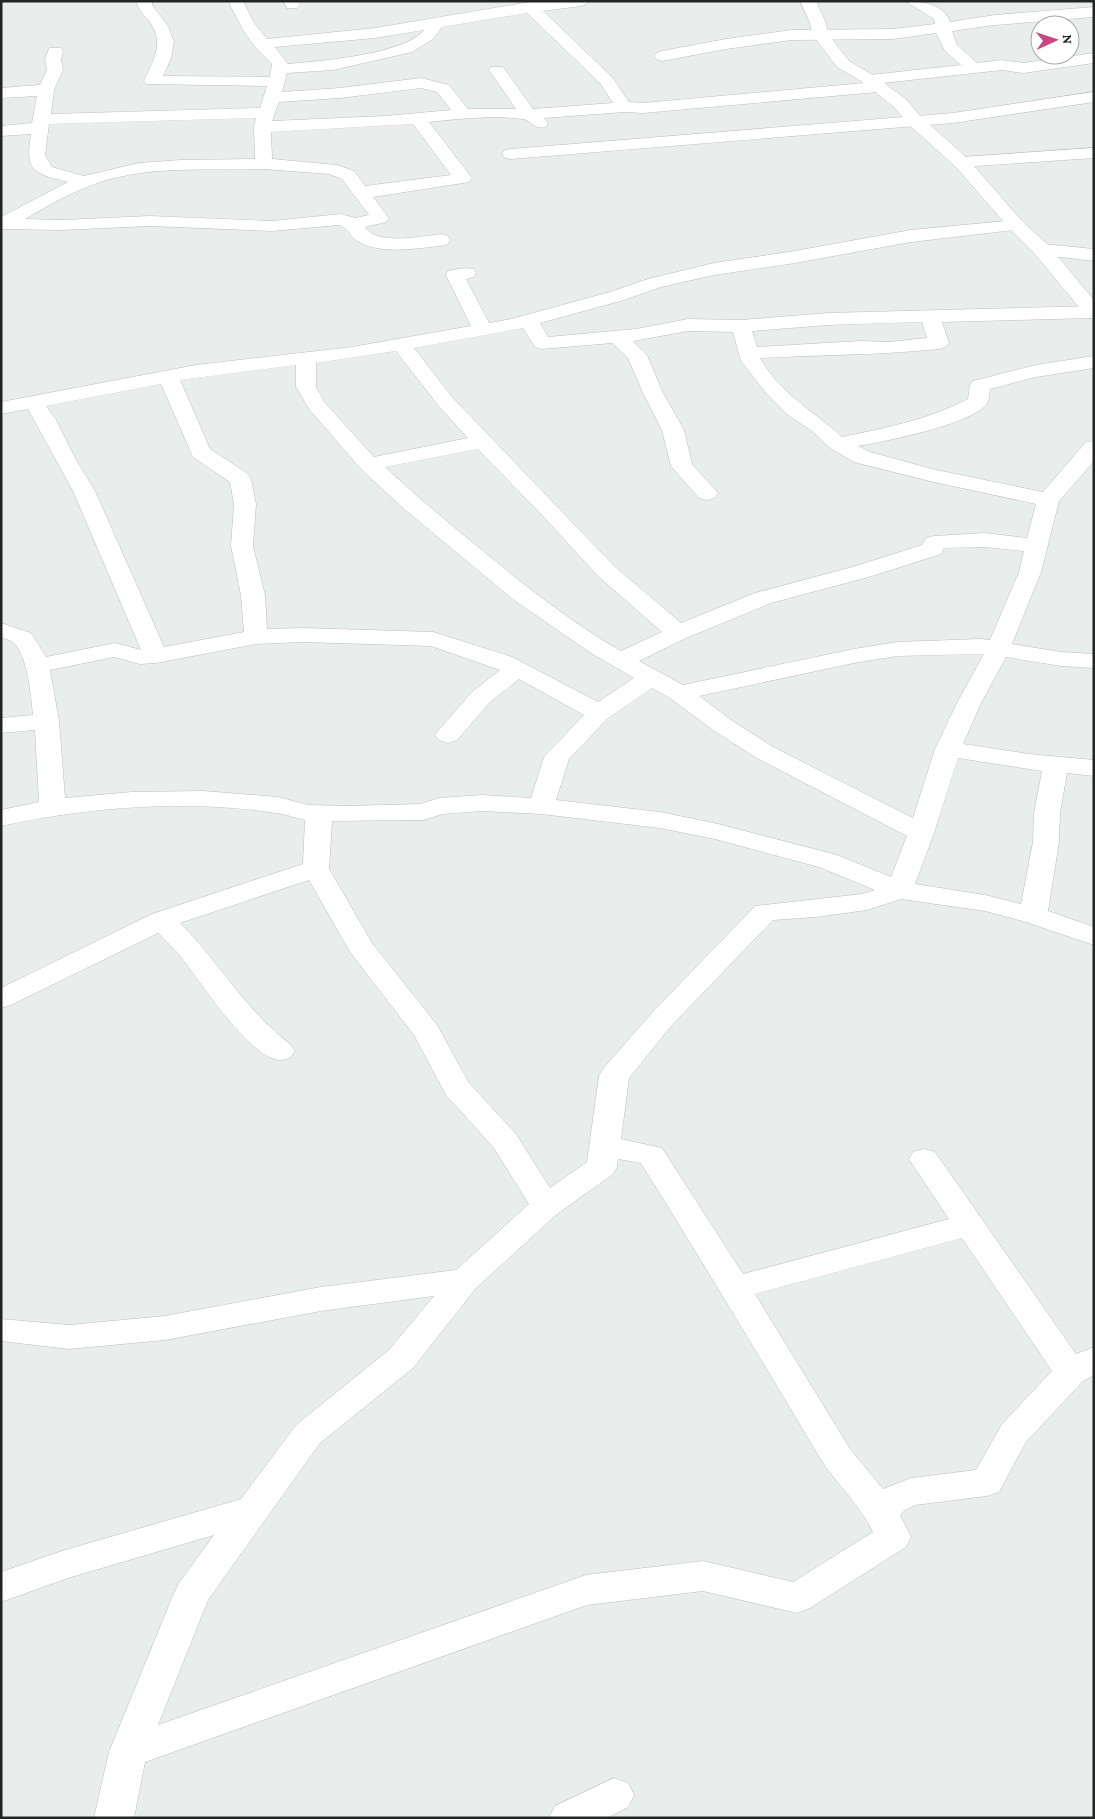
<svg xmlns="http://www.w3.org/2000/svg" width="1095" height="1819" viewBox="0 0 1095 1819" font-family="'Crimson Pro',serif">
	<rect width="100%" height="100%" fill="#e9eeed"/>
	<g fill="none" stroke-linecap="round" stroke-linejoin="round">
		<g stroke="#babfbe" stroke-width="1">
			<path id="street" d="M136 1H152V5L168 26 174 42 171 58 163 76 270 77 272 64 255 47 243 30 228 1H243L254 23 267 39 375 28 530 2 588 1 586 4 581 6 543 11 612 77 629 102 643 103 864 83 862 80 864 77 870 75 961 65 945 51 936 33 893 39 792 40 726 49 662 61 656 59 654 56 656 53 662 51 726 39 792 30 893 29 935 24 934 19 905 1C919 1 946 4 950 22L995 15 1094 7V17L995 25 952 31 957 45 977 63 1002 60 1023 63 1094 53V63L1023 73 1002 70 883 83 886 87 884 90 878 92 643 113 624 112 544 118 548 123 546 127C532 130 532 120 522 119 493 115 458 119 429 122L472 178 469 182 463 183 373 197 389 218 386 222 365 227C376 246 422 236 441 234L448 236 450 240 448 244 441 246C416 248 383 255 359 242 350 237 349 228 339 225L272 231 150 226 62 230 1 229V217L68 182C33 173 25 172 31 134L1 136V126L32 123 37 96 1 98V88L40 85 47 70 45 60 49 48H61L63 51 61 60 63 70 54 90 51 114 260 108 267 86 146 84 144 81C154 60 165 42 149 21 144 15 138 9 136 1ZM527 13 600 83 613 103 533 109 503 67H491L489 70 516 109H468L449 85 421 78 340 88 282 92 287 73 333 70 412 52 433 39 442 27ZM424 30C404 55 319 61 288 64L275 47 375 38ZM421 88 437 92 451 110 386 116 272 121 279 102 340 98ZM256 118 254 127 255 159 181 160 139 163 84 176 52 167 45 155 49 124ZM413 124 451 175 365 186 354 171 337 165 272 159 271 132ZM264 169 329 174 342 179 369 215 355 218 341 214 272 221 150 216 62 220 25 219C54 202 85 184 119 177 166 166 216 171 264 169Z
				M283 1H298L300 5 297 8H287Z
				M1094 92V102L953 123 511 159 505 158 502 154 505 150 511 149 953 113Z
				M1094 148V158L961 167 955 166 952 162 955 158 961 157Z
				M1016 220 1022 221 1025 225 1022 229 911 242 789 264 714 275 661 287 624 300 540 323 548 337 636 329 688 319 741 320 828 313 1094 306 1093 318 942 322 949 343 946 347 939 349C880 355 820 355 760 358 779 393 814 411 842 437 885 428 928 420 968 399L970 385 973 381 1036 365 1094 356V368L1036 377 990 389C989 395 990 403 984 407 959 427 891 440 858 446L870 452 936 470 1043 492 1086 442 1094 441V461L1059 501 1041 572 1012 644 1061 652 1094 654V668L1061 666 1006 657 981 703 963 744 1029 754 1094 760V776L1067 773 1060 813 1059 842 1048 911 1094 927V945L1023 921 985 911 901 899 867 910 816 917 773 920 672 1025 629 1078 621 1139 662 1148 743 1274 949 1219 909 1159 913 1152 924 1149 935 1152 1076 1354 1094 1347V1375L1083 1381 1026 1442 999 1492 987 1496 915 1505 905 1510 900 1515 911 1537 906 1547 810 1608 797 1613 703 1591 587 1605 145 1762 134 1818H94L109 1752 174 1593 179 1583 214 1535 68 1578 1 1602V1572L62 1551 241 1499 296 1425 389 1350 434 1296 321 1311 165 1340 69 1349 1 1341V1319L69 1325 165 1316 321 1287 456 1270 529 1204 494 1148 446 1095 414 1035 350 952 309 880 180 923C219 962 246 1011 290 1044L295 1051 290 1058C283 1060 279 1061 272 1058 244 1048 201 983 182 958 175 949 166 941 158 933L11 1005 1 1008V988L152 914 303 864 305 820C296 818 286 814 276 813 188 799 87 807 1 826V810L39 802 35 730 1 733V718L33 715C31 695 28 659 15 644 12 640 6 639 1 637V623L31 633 46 657 115 643 141 650 73 491 28 409 1 414V402L196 365 352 347 471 326 446 275 448 271C457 269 465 267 474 269L476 273 474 277 466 279 489 323 511 319 610 292 648 279 714 263 789 252 911 230ZM922 322 927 338 888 342 860 341 757 347 752 331 828 325ZM523 328 535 347 542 349 612 343 628 358 643 393 662 430 671 466 699 498 707 500 715 498 718 493 692 464 684 430 663 393 647 355 633 341 688 331 733 332 741 361 767 394 788 415 812 431 830 448 854 462 934 482 1036 504 1027 538 985 533 934 536 926 538 922 545 856 566 755 593 681 623 614 566 452 397 414 348ZM396 351 438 405 468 438 374 457 325 403 316 387V363ZM296 365V387L309 409 361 469 403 508 514 600 591 653 634 678 598 702 512 657 433 632 303 628 267 629 265 595 253 546 256 504 251 479 248 474 210 449 180 380ZM161 384 193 457 230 482 234 504 231 546 241 595 244 632 164 647 95 491 75 458 56 420 46 406ZM478 449 543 516 598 576 662 632 621 651C572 623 528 588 484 552 451 525 417 497 385 467ZM985 547 1024 551 1019 572 990 640 980 639 897 642 854 649 683 685 639 661 686 638 771 603 872 576 941 554 944 548ZM303 642 431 646 500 670 472 692 439 730 435 735 439 740 448 743 457 740 490 702 519 679 584 715 544 757 531 798 482 795 439 798 420 804 347 806 308 805 278 797 203 791 132 792 65 798 59 721 50 670 114 657 140 664 156 663 256 644ZM984 654 957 703 935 749 913 818 773 747 731 720 699 696 854 663 897 656ZM652 688 670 698 713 730 755 757 907 836 891 877 837 855 718 824 660 812 556 800 569 759 608 718ZM958 758 1042 771 1034 813 1033 842 1021 904 985 895 915 884 934 833ZM482 811 541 814 660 828 715 839 819 867 875 890 862 894 755 906 652 1013 603 1069 599 1076 587 1162 550 1188 516 1134 469 1083 437 1025 372 943 329 869 332 821 423 820 443 814ZM618 1159 641 1163C702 1261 761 1359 820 1458 836 1484 860 1504 873 1532L793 1582 703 1561 586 1575 158 1725 208 1600 320 1443 413 1368 476 1288 557 1214 613 1174 617 1167ZM962 1238 1052 1371 1002 1424 976 1470 911 1478 883 1489 850 1449 755 1294Z
				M1042 244 1094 249V261L1035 254 1033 250 1035 246Z
				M614 1778 628 1783 634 1795 628 1807 607 1818H549L555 1806Z"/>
		</g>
		<g stroke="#babfbe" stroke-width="1">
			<path id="secondary" d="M800 1H816L826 23 828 34 849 61 876 77 907 100 920 116 967 158 1022 221 1049 246 1094 300V319L1087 317 1035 254 1010 229 955 166 908 124 895 108 864 83 837 67 812 34 810 23Z"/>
		</g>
		<use href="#street" fill="#fff" fill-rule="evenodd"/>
		<use href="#secondary" fill="#fff" fill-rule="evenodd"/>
	</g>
	<rect width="1095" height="1819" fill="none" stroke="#232525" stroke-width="5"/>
	<g transform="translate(1055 40) rotate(87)"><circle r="24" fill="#ffffff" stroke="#a7a8a8"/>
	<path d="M0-4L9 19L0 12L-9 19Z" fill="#cb4585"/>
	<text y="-8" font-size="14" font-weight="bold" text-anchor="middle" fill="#232525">N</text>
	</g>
</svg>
